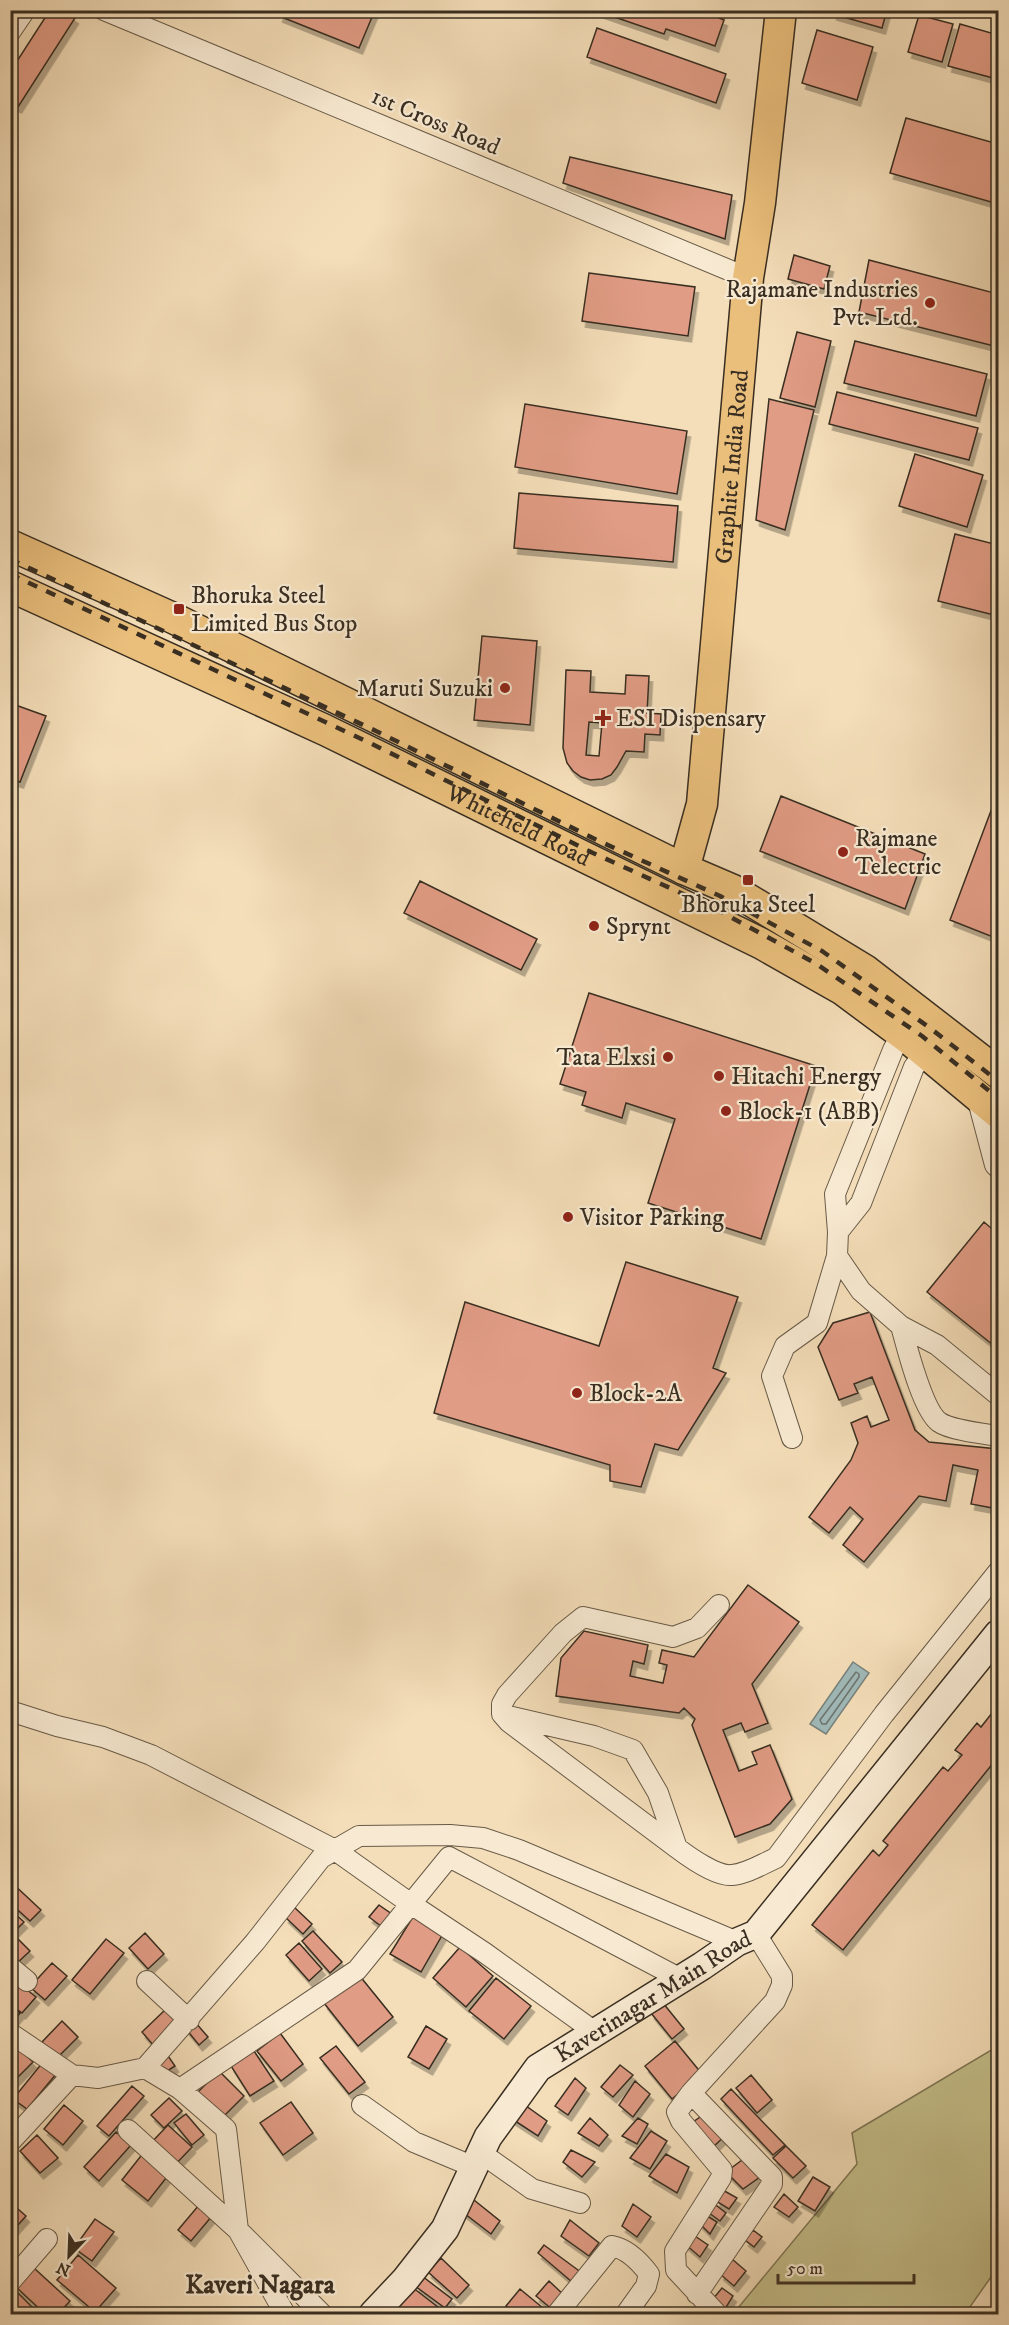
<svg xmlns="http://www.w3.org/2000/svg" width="1009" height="2325" viewBox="0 0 1009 2325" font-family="'IM FELL DW Pica',serif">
	<defs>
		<filter id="shadow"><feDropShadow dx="3.5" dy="6" stdDeviation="0" flood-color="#0004"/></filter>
	</defs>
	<rect width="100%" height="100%" fill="#f4deb9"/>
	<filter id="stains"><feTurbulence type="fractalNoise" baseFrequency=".00333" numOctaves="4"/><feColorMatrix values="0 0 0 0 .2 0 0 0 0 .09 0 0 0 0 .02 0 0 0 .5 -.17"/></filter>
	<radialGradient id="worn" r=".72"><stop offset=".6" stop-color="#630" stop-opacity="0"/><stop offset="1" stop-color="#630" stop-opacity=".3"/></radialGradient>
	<path fill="#c4bf8a" stroke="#7e7656" stroke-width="1.5" d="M998 2046V2267L965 2314H733L857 2164 852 2133Z"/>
	<path fill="#a0baba" stroke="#77827d" stroke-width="1.5" d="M853 1662 869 1673 826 1734 810 1724Z"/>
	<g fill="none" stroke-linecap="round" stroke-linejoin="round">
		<path stroke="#6c746e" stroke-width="1.5" d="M856 1672 859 1674V1677L826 1724H822L820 1720Z"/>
	</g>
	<path fill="#e19c85" stroke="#392e21" stroke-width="1.5" fill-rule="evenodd" filter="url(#shadow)" d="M50 10H64L75 18 18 107 10 103V72Z
		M281 10H375L359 48 279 16Z
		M722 10 719 18 724 20 715 46 666 29 664 34 597 11Z
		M834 10H887L882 28 833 14Z
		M919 15 953 24 942 62 908 52Z
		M960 24 998 35V59L993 78 948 66Z
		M597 28 726 74 716 103 587 57Z
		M817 30 873 47 857 100 802 83Z
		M906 118 998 144V204L890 173Z
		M570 157 732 195 725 239 563 183Z
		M794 255 830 266 824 289 788 279Z
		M869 260 998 294V347L859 312Z
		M589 273 695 287 688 336 582 321Z
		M797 332 831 341 815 407 780 398Z
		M855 341 987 374 976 416 844 383Z
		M837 392 978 428 969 460 829 424Z
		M769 399 814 410 785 530 756 520Z
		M525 404 687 431 677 494 515 467Z
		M915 454 983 475 967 527 899 506Z
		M519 493 678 506 673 562 514 548Z
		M955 534 998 545V616L938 601Z
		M482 636 537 641 530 725 474 720Z
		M566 670 591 671 590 692 625 694 626 675 649 676 647 713 661 714 660 735 645 734 644 752 626 751 617 767 611 775 602 779 590 780 581 777 573 771 567 763 563 748ZM589 722 602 723 599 756 586 755Z
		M10 703 46 716 20 782 10 779Z
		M998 792V939L950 920Z
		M781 796 925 854 905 909 760 851Z
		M420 881 537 939 521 970 404 913Z
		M589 993 816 1066 761 1239 648 1203 675 1119 626 1103 622 1118 582 1105 586 1092 560 1084Z
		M984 1222 998 1234V1349L927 1292Z
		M626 1262 738 1297 713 1368 726 1373 678 1450 655 1444 641 1487 610 1481V1465L434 1413 465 1302 599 1346Z
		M870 1312 915 1430 929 1442 998 1449V1509L971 1504 978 1470 953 1465 946 1501 919 1496 864 1562 843 1545 863 1519 850 1507 829 1533 809 1517 851 1460 858 1443 851 1423 867 1416 871 1427 889 1420 872 1377 854 1384 858 1393 839 1400 818 1347 833 1323Z
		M748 1585 799 1622 752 1684 768 1723 745 1732 741 1723 723 1730 739 1771 757 1764 752 1752 770 1745 792 1799 770 1824 735 1837 692 1725 695 1719 684 1708 679 1713 556 1696 561 1658 584 1631 648 1645 644 1664 633 1661 630 1676 663 1683 667 1665 659 1663 662 1650 694 1657Z
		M998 1698V1757L843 1950 812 1925 873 1850 879 1856 888 1845 883 1841 943 1767 948 1771 962 1755 955 1750 977 1723 981 1727 996 1708 992 1705Z
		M10 1881 41 1910 30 1921 10 1903Z
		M379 1905 396 1917 386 1930 369 1917Z
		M294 1907 312 1924 303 1934 285 1917Z
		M10 1909 24 1922 10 1936Z
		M414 1915 444 1932 421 1972 390 1954Z
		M313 1931 342 1962 330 1973 302 1941Z
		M145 1933 164 1954 148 1969 129 1948Z
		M15 1936 30 1951 16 1964 10 1959V1940Z
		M106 1939 124 1953 90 1994 72 1980Z
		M299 1943 322 1969 309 1981 286 1955Z
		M460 1947 493 1976 466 2007 433 1978Z
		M52 1963 67 1976 45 2000 30 1987Z
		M359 1975 393 2017 358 2046 324 2003Z
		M10 1976 36 1997 22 2013 10 2004Z
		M496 1978 531 2006 504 2039 469 2011Z
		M663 2003 684 2029 672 2039 651 2013Z
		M10 2005 20 2013 10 2025Z
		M166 2009 178 2022 154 2046 142 2032Z
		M62 2021 78 2037 58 2057 42 2042Z
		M195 2022 208 2037 199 2045 186 2029Z
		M426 2026 447 2039 429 2069 408 2057Z
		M280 2033 303 2064 281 2081 257 2051Z
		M10 2040 33 2062 10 2085Z
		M675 2041 702 2074 672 2099 645 2066Z
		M336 2046 365 2082 349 2094 320 2058Z
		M254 2051 274 2081 250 2096 231 2066Z
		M166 2053 175 2066 164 2073 155 2060Z
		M43 2062 57 2073 27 2109 13 2099Z
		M620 2065 633 2075 613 2097 601 2087Z
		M219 2071 244 2096 223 2117 198 2092Z
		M751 2075 772 2100 757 2113 736 2088Z
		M575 2078 586 2088 568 2115 555 2106Z
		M635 2081 650 2094 633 2117 619 2105Z
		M132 2086 144 2096 109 2136 97 2126Z
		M731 2089 785 2145 773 2155 721 2099Z
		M169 2098 182 2111 164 2128 151 2115Z
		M291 2102 313 2133 283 2155 260 2123Z
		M522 2103 547 2121 538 2136 509 2117Z
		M64 2105 83 2121 63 2145 44 2129Z
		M706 2113 726 2135 713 2147 690 2124Z
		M186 2114 204 2135 192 2145 174 2123Z
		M590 2118 608 2135 599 2146 578 2133Z
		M638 2118 648 2124 637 2144 622 2136Z
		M168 2125 192 2147 173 2167 149 2145Z
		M651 2131 667 2141 650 2169 630 2158Z
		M116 2132 131 2145 99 2181 84 2167Z
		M37 2135 58 2158 40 2173 20 2151Z
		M786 2146 806 2166 793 2178 773 2158Z
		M571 2150 595 2162 582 2177 563 2162Z
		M144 2152 170 2173 148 2201 122 2180Z
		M666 2154 689 2167 677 2193 649 2176Z
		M746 2157 760 2177 743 2189 726 2172Z
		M813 2177 830 2187 815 2211 798 2201Z
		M721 2189 737 2198 729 2209 716 2201Z
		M784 2194 798 2207 789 2217 774 2207Z
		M469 2196 500 2221 491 2234 460 2210Z
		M10 2202 26 2216 10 2234Z
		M712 2202 726 2213 720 2221 705 2210Z
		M633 2204 651 2217 637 2237 622 2226Z
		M199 2205 212 2216 191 2241 178 2230Z
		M704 2214 717 2222 710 2234 698 2222Z
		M95 2219 114 2232 92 2261 74 2248Z
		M570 2220 599 2243 589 2256 561 2236Z
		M753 2230 762 2237 754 2247 745 2240Z
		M692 2234 708 2245 700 2257 685 2244Z
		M544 2245 582 2273 572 2282 538 2253Z
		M78 2255 116 2288 95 2312 57 2280Z
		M441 2258 469 2285 457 2298 428 2272Z
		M732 2259 746 2271 734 2286 720 2274Z
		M34 2268 70 2301 58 2314H45L16 2287Z
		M422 2276 452 2299 445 2308 415 2286Z
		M549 2281 565 2296 553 2310 536 2296Z
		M412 2287 443 2311 440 2314H399L394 2310Z
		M722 2288 733 2296 725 2309 712 2300Z
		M520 2289 549 2313 548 2314H516L506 2306Z
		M18 2293 35 2310 31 2314H10V2301Z"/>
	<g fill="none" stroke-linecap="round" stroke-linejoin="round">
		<g stroke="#685a47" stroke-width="22">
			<path id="street" d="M104 10 748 278
				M10 32 25 10
				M902 1034 893 1050 835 1194 838 1232 861 1203 914 1067 925 1053
				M977 1097 995 1165 998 1168
				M838 1232 837 1256 861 1291 901 1326 937 1345 998 1395
				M901 1326C907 1347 922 1409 939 1422 950 1430 985 1434 998 1436
				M792 1438 772 1376 785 1346 817 1323 837 1256
				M719 1605 697 1628 673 1637 583 1617 563 1633 507 1695 502 1704V1714L509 1722 677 1848C689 1857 717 1877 732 1875 747 1874 762 1864 776 1858L884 1714 998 1572
				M10 1711 57 1726 103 1737 151 1755 335 1850 411 1904 485 1953 595 2032
				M504 1715 594 1736 633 1750 658 1793 677 1848
				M10 1967 27 1981
				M147 1981 189 2020
				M10 2033 72 2075 98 2078 145 2068 255 1942 321 1858 359 1836 450 1835 483 1838 519 1850 737 1942
				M145 2068 180 2089 226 2129 238 2230 285 2314
				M180 2089 357 1970 449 1857 681 1979
				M691 2093 772 2177V2184L697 2294
				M362 2105 414 2142 474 2167
				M128 2130 238 2230 322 2314
				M10 2142 72 2075
				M481 2153 532 2189 580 2203
				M10 2282 47 2239
				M557 2314 612 2246C627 2249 640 2262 649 2274L646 2286 626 2314
				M717 2314 676 2270 675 2251 721 2178 722 2170 681 2121 677 2112 691 2093 775 2001 782 1985V1976L756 1934"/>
		</g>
		<g stroke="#392e21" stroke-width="30">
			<g id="secondary">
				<path id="s1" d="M373 2314 405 2280 445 2229 488 2137 538 2068 702 1966 737 1942 756 1934 998 1634"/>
			</g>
		</g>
		<g stroke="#392e21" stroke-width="33">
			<g id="primary">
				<path d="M10 545 173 618 684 869 733 890 865 970 998 1073"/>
				<path id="s2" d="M10 586 325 730 762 944 843 990 909 1039 998 1113"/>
				<path id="s3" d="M684 869 702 804 748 278 760 203 781 10"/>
			</g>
		</g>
		<use href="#street" stroke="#f8ead2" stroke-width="20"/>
		<use href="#secondary" stroke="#f8ead2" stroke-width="27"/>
		<use href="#primary" stroke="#eabf7c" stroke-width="30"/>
		<path stroke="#392e21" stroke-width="4.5" stroke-dasharray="10 10" stroke-linecap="butt" d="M10 559 376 731 599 841 720 896 822 951 930 1028 998 1081
			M10 574 370 743 593 853 714 908 815 963 922 1036 998 1098"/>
	</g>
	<g fill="#8f2418" stroke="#f8ead2" stroke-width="2">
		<circle cx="930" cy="303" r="6"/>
		<rect x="173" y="603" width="12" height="12" rx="3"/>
		<circle cx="505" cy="688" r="6"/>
		<path d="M600 709h6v6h6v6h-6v6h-6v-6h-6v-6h6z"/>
		<circle cx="843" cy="852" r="6"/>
		<rect x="742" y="874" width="12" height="12" rx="3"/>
		<circle cx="594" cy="926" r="6"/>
		<circle cx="668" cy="1057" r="6"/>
		<circle cx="719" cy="1076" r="6"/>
		<circle cx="726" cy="1111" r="6"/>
		<circle cx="568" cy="1217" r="6"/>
		<circle cx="577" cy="1393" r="6"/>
	</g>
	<g text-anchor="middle" stroke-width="4.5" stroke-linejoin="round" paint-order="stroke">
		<g font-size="24" fill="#392e21" stroke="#f8ead2">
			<text transform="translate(436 121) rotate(23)" y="8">1st Cross Road</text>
			<text dy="8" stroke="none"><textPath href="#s3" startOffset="406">Graphite India Road</textPath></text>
			<text dy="8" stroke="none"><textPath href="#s2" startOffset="562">Whitefield Road</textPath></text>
			<text dy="8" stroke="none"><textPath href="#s1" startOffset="434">Kaverinagar Main Road</textPath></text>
		</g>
		<g font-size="24" fill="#392e21" stroke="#f8ead2" text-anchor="start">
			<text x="918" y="297" text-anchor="end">Rajamane Industries<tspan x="918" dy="28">Pvt. Ltd.</tspan></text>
			<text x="191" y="603">Bhoruka Steel<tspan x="191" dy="28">Limited Bus Stop</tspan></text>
			<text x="493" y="696" text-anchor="end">Maruti Suzuki</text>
			<text x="616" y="726">ESI Dispensary</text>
			<text x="855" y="846">Rajmane<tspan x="855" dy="28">Telectric</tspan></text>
			<text x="748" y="912" text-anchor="middle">Bhoruka Steel</text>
			<text x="606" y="934">Sprynt</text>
			<text x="656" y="1065" text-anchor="end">Tata Elxsi</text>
			<text x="731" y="1084">Hitachi Energy</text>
			<text x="738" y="1119">Block-1 (ABB)</text>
			<text x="580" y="1225">Visitor Parking</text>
			<text x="589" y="1401">Block-2A</text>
		</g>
		<g font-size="26" font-weight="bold" fill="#392e21" stroke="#f8ead2">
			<text x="260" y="2293">Kaveri Nagara</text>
		</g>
	</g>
	<rect width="1009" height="2325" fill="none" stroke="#f4deb9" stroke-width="36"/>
	<rect x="12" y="12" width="985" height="2301" fill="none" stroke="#392e21" stroke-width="3"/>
	<rect x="18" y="18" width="973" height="2289" fill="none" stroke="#392e21" stroke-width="1.5"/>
	<g transform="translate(69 2256) rotate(203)" stroke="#f8ead2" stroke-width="4.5" paint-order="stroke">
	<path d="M0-4.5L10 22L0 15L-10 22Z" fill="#392e21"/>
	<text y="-9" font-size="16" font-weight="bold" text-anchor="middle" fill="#392e21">N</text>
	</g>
	<path d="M778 2274v9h136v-9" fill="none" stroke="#392e21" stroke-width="3"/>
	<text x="787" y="2274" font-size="18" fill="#392e21" stroke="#f8ead2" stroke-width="4.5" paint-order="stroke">50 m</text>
	<rect width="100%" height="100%" filter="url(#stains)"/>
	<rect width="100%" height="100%" fill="url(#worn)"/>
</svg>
